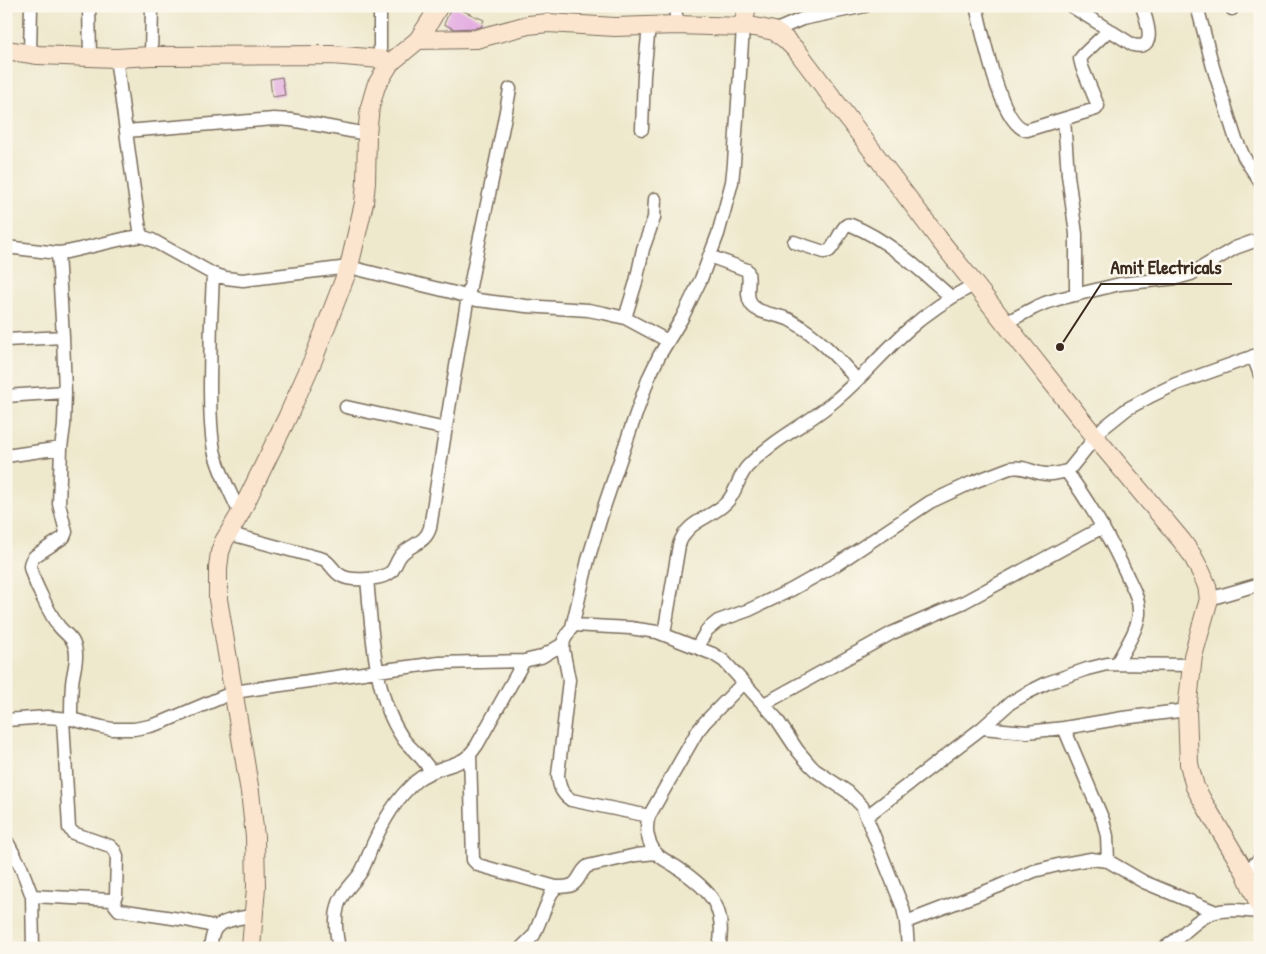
<svg xmlns="http://www.w3.org/2000/svg" width="1266" height="954" viewBox="0 0 1266 954" font-family="'Patrick Hand',sans-serif">
	<rect width="100%" height="100%" fill="#fbf7ec"/>
	<filter id="ink" filterUnits="userSpaceOnUse"><feTurbulence type="fractalNoise" baseFrequency=".02" numOctaves="2"/><feDisplacementMap in="SourceGraphic" scale="10" xChannelSelector="R" yChannelSelector="G"/><feConvolveMatrix kernelMatrix="1 2 1 2 8 2 1 2 1" color-interpolation-filters="sRGB"/></filter>
	<filter id="wash" filterUnits="userSpaceOnUse"><feTurbulence type="fractalNoise" baseFrequency=".0096" numOctaves="4" result="noise"/><feDisplacementMap in="SourceGraphic" scale="20" xChannelSelector="R" yChannelSelector="G"/><feGaussianBlur stdDeviation="1.12" result="paint"/><feColorMatrix in="noise" values="0 0 0 0 0 0 0 0 0 0 0 0 0 0 0 0 0 1.4 0 .05"/><feComposite in="paint" operator="in"/></filter>
	<g filter="url(#wash)">
		<rect width="100%" height="100%" fill="#eee8cc"/>
		<g id="blocks">
			<path fill="#e1a6e0" d="M452 6 484 20 481 27 474 28 454 29 444 24Z
				M282 77 285 95 272 97 270 79Z"/>
		</g>
	</g>
	<g filter="url(#ink)">
		<use href="#blocks" fill-opacity="0" stroke="#7a6c5b" stroke-width="1"/>
		<g fill="none" stroke-linecap="round" stroke-linejoin="round">
			<g stroke="#7a6c5b" stroke-width="15">
				<path id="street" d="M89 6 90 56
					M380 6V59
					M675 6 677 25
					M976 6C982 29 1000 127 1027 130L1096 109 1098 106 1082 67 1080 59 1084 54 1109 30
					M1071 6 1133 45C1159 51 1146 19 1142 6
					M1197 6 1213 67 1235 137 1244 157 1260 182
					M1231 6 1232 9
					M774 31 802 19 865 6
					M30 54 31 6
					M151 56 152 6
					M116 58 134 190 141 236
					M1064 119 1068 175 1076 234V295
					M642 129 644 75 649 26
					M126 131 274 119 291 120 367 134
					M794 242 824 252 829 251C835 246 842 227 847 225 848 224 850 225 851 225 890 241 920 270 951 297
					M6 247 58 253 67 252 123 239 141 236 152 240 213 274 226 278 243 280 349 267 455 293 477 300 526 306 588 310 604 313 625 318 668 341
					M58 253 63 337 65 392 64 426 61 448 59 504 66 532 64 537 35 556C32 559 30 562 30 566 31 577 51 616 58 625 62 631 70 636 73 642 80 655 73 671 72 684 71 696 71 707 71 719
					M709 256 747 270C752 280 744 293 751 304 758 315 780 314 790 320 817 335 837 357 857 380
					M213 274C211 311 210 348 210 385 210 407 210 429 214 450 219 472 231 493 240 514
					M625 318 636 282 643 249 654 218 655 199
					M1005 323 1034 308 1045 303 1058 299 1120 284 1177 278 1191 274 1235 248 1260 239
					M6 340 63 337
					M1253 356 1260 375
					M6 396 65 392
					M346 407 446 429
					M6 456 61 448
					M1068 471 1069 475C1091 505 1109 537 1125 571 1131 585 1140 598 1139 614 1137 631 1125 648 1117 663
					M227 533 323 559C331 563 333 571 340 575 350 582 384 580 392 571 396 566 397 559 402 554 412 543 425 544 430 528 442 451 454 374 468 297 481 227 498 158 510 89
					M367 579C372 629 373 694 402 737 406 744 412 748 417 754 423 759 427 766 432 772
					M1209 599 1260 584
					M573 625 630 628 657 632 713 654 724 661 776 718 798 751 810 765 815 770 848 792 862 806 903 908 906 922 908 948
					M664 634 679 545C687 520 710 519 726 503 736 494 738 477 747 467 773 439 810 423 838 398 863 377 884 351 909 329 929 311 951 297 975 284
					M697 647 707 630 718 621 749 610 791 590 837 564 930 502 971 483 1010 468C1026 465 1033 474 1047 474 1053 475 1061 472 1068 471L1102 429 1127 409 1153 395 1176 384 1260 354
					M764 704 892 633 964 602 1103 527
					M6 720 47 717 71 719 102 727 112 729H134L150 726 163 722 234 692 377 671 439 663 478 662 524 661 541 657 563 644
					M982 728 1027 732 1064 728 1123 718 1187 710
					M1064 728 1103 820 1107 836 1108 861
					M470 754 473 860 478 865 556 887
					M649 816 571 800C561 793 559 786 558 775L569 680 563 649 564 640 572 627 588 560 605 504 630 431 649 377 659 356 682 318 701 279 718 234 724 212 732 182 734 163 743 27
					M867 816 982 728 1010 703 1027 693 1047 683 1087 669 1107 664 1192 665
					M6 840 21 867 32 896 33 948
					M1245 872 1260 859
					M32 896 112 900 116 896 117 856 115 851 110 846 73 833 69 828 63 719
					M114 899 115 905 119 910 186 920 217 927
					M906 922 997 887 1034 871 1058 865 1091 859 1108 861 1144 882 1216 912
					M210 948C211 941 212 933 216 928 224 919 243 918 254 915
					M339 948C336 934 334 920 338 906 341 893 354 883 361 872 366 863 369 853 373 844 384 820 396 799 416 781 429 770 446 768 461 761 468 758 473 751 477 745L524 661
					M521 948 534 935 551 894 556 887C561 887 568 887 572 885 580 881 580 871 588 866L636 855 656 853
					M719 948C727 907 710 890 678 868 671 863 661 859 656 853 647 842 645 828 649 816L697 732 705 722 743 683
					M1164 948C1182 938 1196 917 1216 912 1229 908 1246 911 1260 912"/>
			</g>
			<g stroke="#7a6c5b" stroke-width="20">
				<path id="secondary" d="M743 27 747 6
					M418 40 476 39 528 25 548 23 615 27 677 25 743 27H755L774 31 785 39 798 52 938 238 1096 438 1182 541 1192 555 1202 574 1207 586 1209 599 1193 656 1187 710 1189 764 1195 787 1205 805 1245 872 1260 907
					M6 50 38 55 116 58 151 56 332 55 380 59 390 63
					M251 948 256 887 255 837 250 792 218 599V568L220 552 224 541 240 514 287 418 313 360 349 267 364 203 366 182 367 134 370 107 376 86 390 63 418 40 429 23 439 6"/>
			</g>
			<use href="#street" stroke="#fff" stroke-width="12"/>
			<use href="#secondary" stroke="#fbe5cf" stroke-width="18"/>
		</g>
	</g>
	<path fill="none" stroke="#3b2a1e" stroke-width="2" d="M1060 347L1101 284H1232"/>
	<circle fill="#3b2a1e" stroke="#fbf7ec" stroke-width="2" cx="1060" cy="347" r="5"/>
	<g font-size="19" text-anchor="middle" font-weight="bold" fill="#3b2a1e" stroke="#fbf7ec" stroke-width="5" stroke-linejoin="round" paint-order="stroke">
		<text x="1166" y="274">Amit Electricals</text>
	</g>
	<rect width="1266" height="954" fill="none" stroke="#fbf7ec" stroke-width="25"/>
</svg>
